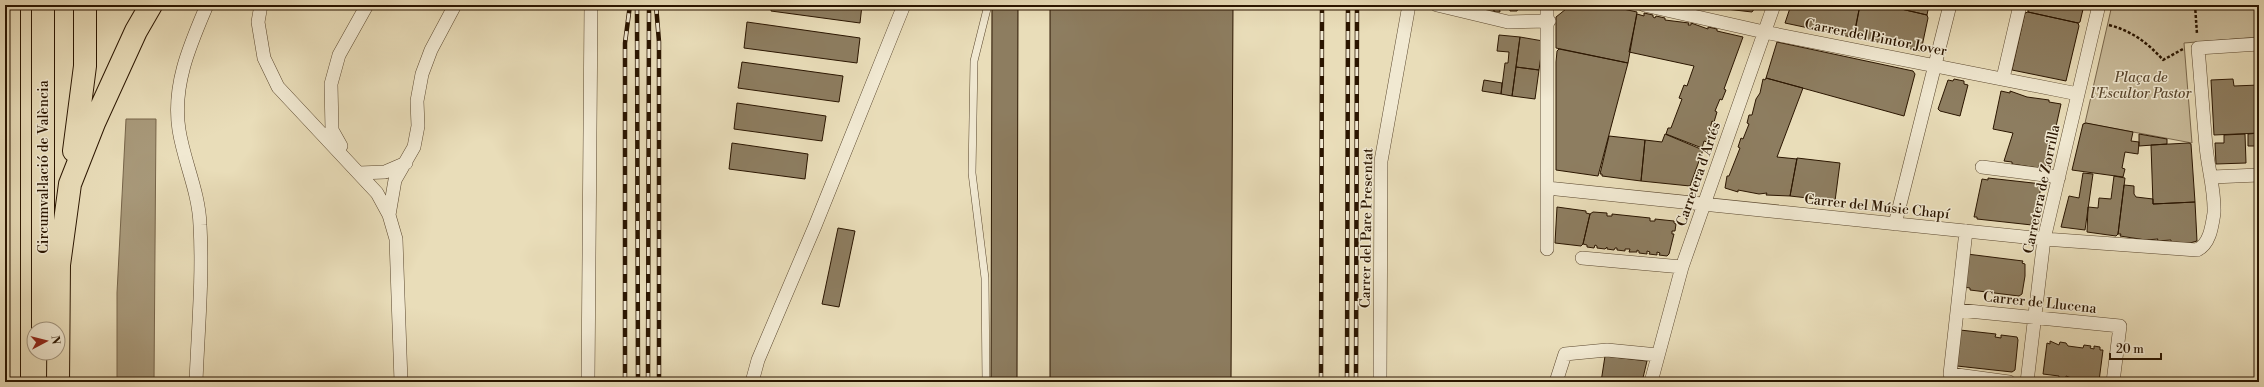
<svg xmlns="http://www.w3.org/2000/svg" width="2264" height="387" viewBox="0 0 2264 387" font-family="'Libre Bodoni',serif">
	<rect width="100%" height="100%" fill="#e9ddb9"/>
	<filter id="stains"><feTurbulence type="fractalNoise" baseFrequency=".005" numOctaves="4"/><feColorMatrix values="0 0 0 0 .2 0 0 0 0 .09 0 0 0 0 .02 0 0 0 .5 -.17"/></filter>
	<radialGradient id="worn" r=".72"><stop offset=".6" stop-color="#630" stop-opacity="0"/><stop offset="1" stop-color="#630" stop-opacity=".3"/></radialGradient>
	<path fill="#c9bb9a" stroke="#7a684d" d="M2112 5H2259V37L2184 43 2192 143 2085 123Z"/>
	<path fill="#a8997a" stroke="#766449" d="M126 119H156L154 382H117V293Z"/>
	<path fill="#8d7d60" stroke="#2a1500" d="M772 5H862L860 23 771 11Z
		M992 5H1018L1017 382H991Z
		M1050 5H1233L1231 382H1050Z
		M1466 5H1490L1495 12 1468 8Z
		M1490 5H1499L1500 12H1495Z
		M1509 5H1520L1517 11H1510Z
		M1571 5H1605L1637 12 1628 63 1556 48V17Z
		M1716 5H1757L1752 12 1726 9 1727 7 1724 6V9L1716 7Z
		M1791 5H1860L1854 34 1851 37 1785 23Z
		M1860 5H1884L1927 15 1928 18 1921 51 1854 37Z
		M1884 5H1929L1927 15Z
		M2028 5H2084L2080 22 2078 23 2028 12Z
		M2028 12 2078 23 2079 26 2066 81 2012 70 2025 13Z
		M1644 13 1653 15V17L1655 18 1656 16 1665 18V20L1689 23 1688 25H1691V23L1708 29V27L1717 29V31L1743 37 1724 89 1726 90 1722 100 1720 99 1715 111 1717 112 1714 122 1712 121 1707 142 1704 141 1702 148 1666 134 1668 128H1671L1682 99 1679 98 1684 85 1687 86 1694 66 1629 52 1637 14 1644 16Z
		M747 22 860 38 857 63 744 48Z
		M1499 35 1520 37 1512 96 1501 94 1505 63H1508L1509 52 1497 51Z
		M1520 37 1543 41 1539 70 1516 67Z
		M1777 42 1913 71 1915 74 1904 116 1766 78Z
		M1559 49 1628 63 1598 176 1556 170V62L1557 51Z
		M742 62 843 76 839 102 738 88Z
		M1516 67 1539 70 1535 99 1512 96Z
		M1766 78 1803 88 1777 157 1797 159 1790 196 1766 195 1767 193 1759 194 1738 190V192L1725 188 1727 176H1729L1740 148 1738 147 1741 138 1743 139 1749 124 1747 123 1749 115H1752L1756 99 1760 93 1763 79 1765 80Z
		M1954 79 1964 81V84L1968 85 1960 116 1940 111 1938 109 1948 80 1953 81Z
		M2233 79 2234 86 2259 85V133L2214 135 2211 80Z
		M1484 80 1502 83 1501 94 1482 91Z
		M2001 91 2010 93V91L2027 97 2049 100V102L2061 104 2055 131 2052 130 2049 146H2051L2047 166 2039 165 2038 168 2012 164V162L2004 161 2013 133 1993 129Z
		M737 103 826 116 822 141 734 129Z
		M2086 123 2133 132 2131 141 2139 142 2138 154 2125 152 2122 168 2125 169 2123 177 2072 170 2083 124Z
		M2259 133 2258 146H2248V134Z
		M1665 134 1703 150 1690 186 1641 181 1645 140 1662 142Z
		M2139 134 2167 139V144L2139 146Z
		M2245 134 2246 163 2216 164 2215 143H2224V135Z
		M1609 136 1645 140 1641 181 1602 176V174H1600Z
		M732 143 808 154 805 179 729 169Z
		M2189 143 2191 144 2195 202 2153 204 2151 145Z
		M2256 156H2259V163H2256Z
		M1797 158 1840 163 1835 201 1790 196Z
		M2083 173 2093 174 2085 230 2061 227 2069 196 2079 198Z
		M2114 176 2125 178 2118 234 2116 236 2087 232 2088 207 2098 208 2099 198 2111 199Z
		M1988 178 2042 184 2032 225 1977 219V217H1974L1982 179 1988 180Z
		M2124 185 2134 186V194L2136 197 2153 199V204L2195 202 2197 241 2190 243 2171 242V240L2157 241 2158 239 2146 240 2120 236 2121 234H2118Z
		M1557 207 1586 211V213L1590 214 1583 244 1581 246 1555 243Z
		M1593 212 1607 213V216H1612V214L1650 218V221H1655V219L1674 221V223L1676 224 1675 231H1672V234H1674L1669 254 1667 256 1659 255 1660 253 1657 252V255L1649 254 1650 252 1647 251V254L1639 253V251L1637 250V252H1629L1630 249H1625V251L1617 250V248H1615L1614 250 1607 249V247L1605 249 1597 248V246L1595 245 1594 248 1587 247V245L1583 244 1590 214Z
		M838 228 855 231 839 307 822 304Z
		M1967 254 2023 261 2022 263 2025 264V276L2022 294 2019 296 1970 290V288L1963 287Z
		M1960 330 1996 334 1995 337 2001 338V335L2017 337 2018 340 2015 370 2012 372 1957 366Z
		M2050 341 2059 345 2060 342 2066 343 2068 346 2083 348 2084 345 2091 346 2090 348 2094 349V346L2100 347V350H2103L2099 381 2077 378V380L2066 376V379L2059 378V376L2043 374 2047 343 2050 344Z
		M1605 356 1647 361 1642 382H1601Z"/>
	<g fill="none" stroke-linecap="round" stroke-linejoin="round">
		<g stroke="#5a472e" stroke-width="8">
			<path id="lane" d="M986 382 985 278 972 173 974 61 988 5"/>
		</g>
		<g stroke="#5a472e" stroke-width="14">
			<path id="street" d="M261 5 258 22 264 58 278 87 377 193 389 215 396 239 401 382
				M1437 5 1508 22 1549 21
				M1644 5 1764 32 2078 94
				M2003 78 2020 5
				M341 146 332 130 331 84 339 55 367 5
				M1982 167 2059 177
				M359 173 385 172 406 163
				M2212 177 2259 175
				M1547 188 2044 239 2197 250C2210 244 2212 226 2214 213 2215 190 2208 169 2206 146 2203 114 2201 81 2198 48L2259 44
				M389 215 395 180 414 147 418 126 417 101 422 74 431 50 455 5
				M1895 224 1950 5
				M1966 231 1950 374 2009 382
				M1547 249V5
				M1582 258 1682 267
				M1958 310 2120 326 2113 382
				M196 382C198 330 203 277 200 225 199 192 184 162 179 130 172 85 190 45 207 5
				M588 382 591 5
				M752 382 758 360 815 226 904 5
				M1380 382 1381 161 1409 5
				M1556 382 1565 354 1607 350 1658 355
				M1651 382 1682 267 1774 5
				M2027 382 2044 239 2099 5"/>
		</g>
		<g stroke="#2a1500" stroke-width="24">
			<path id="highway" d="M9 5V382
				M74 151 85 66V5
				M43 329V5
				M58 382 59 265 70 184 94 123 136 31 151 5"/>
		</g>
		<path stroke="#2a1500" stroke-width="2.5" stroke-dasharray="3 2" stroke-linecap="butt" d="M2195 5 2197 34
			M2109 25C2132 31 2148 43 2163 60L2183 49"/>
		<use href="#lane" stroke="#f1e9d2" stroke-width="7"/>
		<use href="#street" stroke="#f1e9d2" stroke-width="13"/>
		<use href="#highway" stroke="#e9ddb9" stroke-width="22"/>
		<g stroke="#2a1500" stroke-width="4.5">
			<path id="rail" d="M637 5 638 382
				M656 5 659 42V382
				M625 382V43L630 5
				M648 382 649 5
				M1321 382 1322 5
				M1347 382 1348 5
				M1356 382 1357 5"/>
		</g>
		<use href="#rail" stroke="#f1e9d2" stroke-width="3" stroke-dasharray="9" stroke-linecap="butt"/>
	</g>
	<g text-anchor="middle" stroke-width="3" stroke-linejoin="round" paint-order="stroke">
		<g font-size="14" fill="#2a1500" stroke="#f1e9d2">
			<text transform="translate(1876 37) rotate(11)" y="5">Carrer del Pintor Jover</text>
			<text transform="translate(43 167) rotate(-90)" y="5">Circumval·lació de València</text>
			<text transform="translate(1698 174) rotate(-71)" y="5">Carretera d'Artés</text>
			<text transform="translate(2041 189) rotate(-78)" y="5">Carretera de Zorrilla</text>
			<text transform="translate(1877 206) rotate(6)" y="5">Carrer del Músic Chapí</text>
			<text transform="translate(1366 228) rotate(-89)" y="5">Carrer del Pare Presentat</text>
			<text transform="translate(2040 302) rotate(6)" y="5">Carrer de Llucena</text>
		</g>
		<g font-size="14" font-style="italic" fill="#5a472e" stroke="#f1e9d2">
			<text x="2141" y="82">Plaça de<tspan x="2141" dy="16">l'Escultor Pastor</tspan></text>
		</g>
	</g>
	<rect width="2264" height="387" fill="none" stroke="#e9ddb9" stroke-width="20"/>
	<rect x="6" y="6" width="2252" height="375" fill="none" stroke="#2a1500" stroke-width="2"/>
	<rect x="10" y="10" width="2244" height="367" fill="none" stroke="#2a1500"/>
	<g transform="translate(46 341) rotate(83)"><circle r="19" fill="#f1e9d2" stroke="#a1947e"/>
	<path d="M0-3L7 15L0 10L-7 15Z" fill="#8f2418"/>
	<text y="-6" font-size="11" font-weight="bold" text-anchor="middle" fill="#2a1500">N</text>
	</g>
	<path d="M2110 353v6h51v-6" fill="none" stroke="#2a1500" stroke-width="2"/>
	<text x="2116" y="353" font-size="12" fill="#2a1500" stroke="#f1e9d2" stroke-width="3" paint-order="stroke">20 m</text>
	<rect width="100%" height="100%" filter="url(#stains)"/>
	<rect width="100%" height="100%" fill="url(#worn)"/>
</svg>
